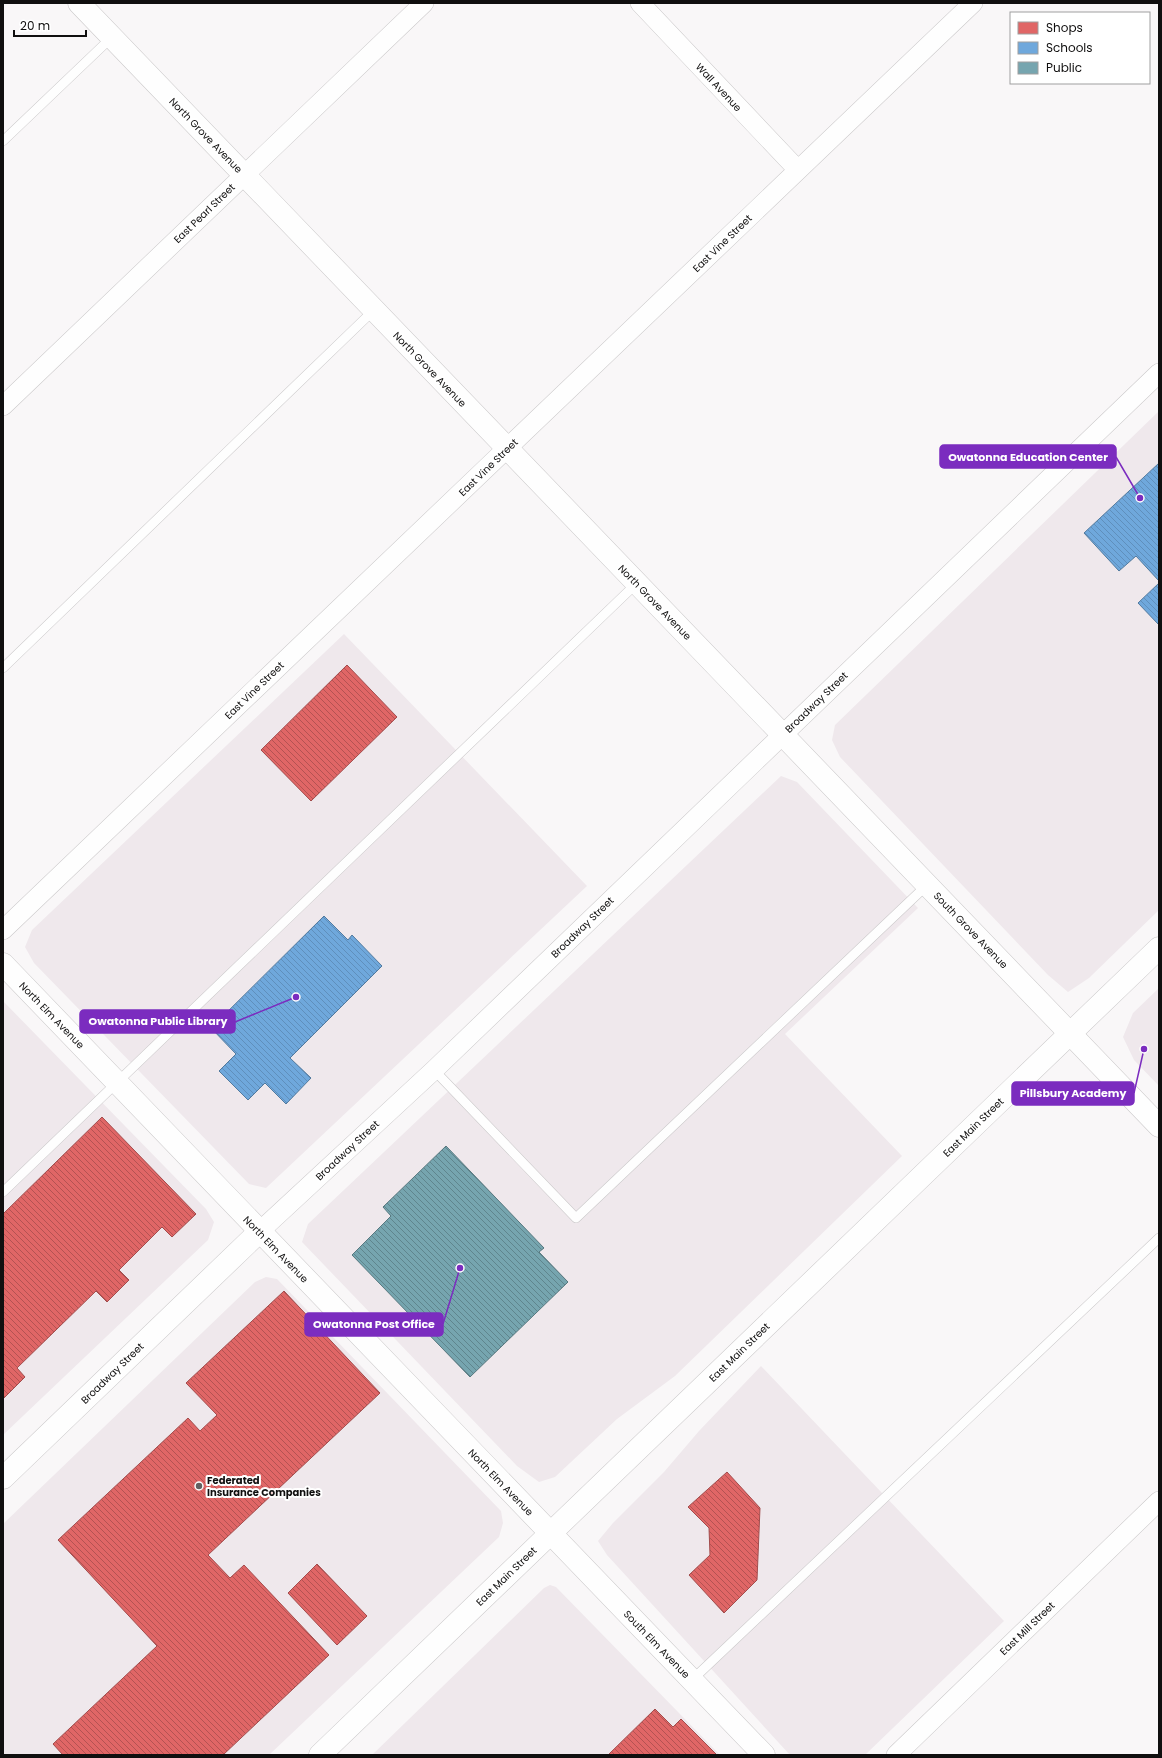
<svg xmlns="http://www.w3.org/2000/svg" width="1162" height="1758" viewBox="0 0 1162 1758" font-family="Poppins,sans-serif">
	<defs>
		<pattern id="shops-back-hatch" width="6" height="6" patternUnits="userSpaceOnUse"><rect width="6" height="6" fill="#e06666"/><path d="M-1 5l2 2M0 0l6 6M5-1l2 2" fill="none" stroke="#b45252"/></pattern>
		<pattern id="schools-back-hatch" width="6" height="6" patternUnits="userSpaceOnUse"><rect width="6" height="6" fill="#6fa8dc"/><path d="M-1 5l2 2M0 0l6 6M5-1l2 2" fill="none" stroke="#5f8fbc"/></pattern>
		<pattern id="public-back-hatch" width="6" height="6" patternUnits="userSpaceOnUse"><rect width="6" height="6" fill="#76a5af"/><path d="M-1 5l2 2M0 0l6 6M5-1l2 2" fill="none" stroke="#5f858d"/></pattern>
	</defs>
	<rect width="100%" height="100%" fill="#f9f7f8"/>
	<path fill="#efe8ec" d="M1159 411V910L1089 978 1068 992 1048 975 840 757 832 740 835 725Z
		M344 634 587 886 266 1188 249 1184 34 963 25 947 32 930Z
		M781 776 797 782 918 908 785 1034 902 1156 675 1376 617 1419 555 1477 539 1482 517 1466 302 1242 308 1224Z
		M1159 988V1086L1134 1060 1123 1037 1133 1013Z
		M3 1001 206 1209 214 1222 208 1240 3 1435Z
		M266 1277 277 1279 501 1511 503 1523 499 1537 269 1755H3V1524L255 1282Z
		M761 1366 1004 1621 865 1755H790L607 1555 598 1541 613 1523 664 1472 699 1431Z
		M550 1585 556 1587 720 1755H372L544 1588Z"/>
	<path fill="url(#shops-back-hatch)" stroke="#a24c4c" d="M347 665 397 717 311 801 261 750Z
		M102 1117 196 1214 172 1237 162 1227 119 1270 129 1280 107 1302 96 1291 17 1368 25 1377 3 1399V1214Z
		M284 1291 380 1393 208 1555 230 1578 244 1565 329 1655 223 1755H63L53 1744 157 1646 58 1540 188 1418 200 1431 217 1415 186 1383Z
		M727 1472 760 1508 757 1580 724 1613 689 1575 710 1555 709 1528 688 1507Z
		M317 1564 367 1616 337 1645 288 1593Z
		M655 1709 673 1727 681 1719 717 1755H608Z"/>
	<path fill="url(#schools-back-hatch)" stroke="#527a9e" d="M1159 463V581L1136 556 1119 571 1084 533Z
		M1159 583V625L1138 603Z
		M324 916 348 940 352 935 382 966 290 1058 311 1078 286 1104 265 1083 248 1100 219 1071 236 1054 211 1028Z"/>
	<path fill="url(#public-back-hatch)" stroke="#57787f" d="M446 1146 544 1248 539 1252 568 1282 470 1377 352 1255 391 1216 383 1207Z"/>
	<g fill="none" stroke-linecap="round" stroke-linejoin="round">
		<g stroke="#cac8c9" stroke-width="10">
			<path id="service" d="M3 141 112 37
				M3 668 374 310
				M434 1070 576 1218 927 885
				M3 1192 637 583
				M692 1680 1159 1238"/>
		</g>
		<g stroke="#cac8c9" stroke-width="20">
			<path id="minor" d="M640 3 798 170
				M3 406 424 3
				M3 930 973 3
				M259 1232 434 1070 1159 373
				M896 1755 1159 1501"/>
		</g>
		<g stroke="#cac8c9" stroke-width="23">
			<path id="tertiary" d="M79 3 1159 1126
				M3 964 764 1755
				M3 1478 259 1232"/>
		</g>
		<g stroke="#cac8c9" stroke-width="23">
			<path id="secondary" d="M320 1755 1159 948"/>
		</g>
		<use href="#service" stroke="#fefefe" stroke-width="9"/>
		<use href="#minor" stroke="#fefefe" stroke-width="19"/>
		<use href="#tertiary" stroke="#fefefe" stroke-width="22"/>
		<use href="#secondary" stroke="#fefefe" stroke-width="22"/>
	</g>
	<circle fill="#626061" stroke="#fff" stroke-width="1.5" cx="199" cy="1486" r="4"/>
	<g text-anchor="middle" stroke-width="4" stroke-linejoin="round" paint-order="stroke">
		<g font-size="10" fill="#100f0f" stroke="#fff">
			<text transform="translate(719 87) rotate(47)" y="4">Wall Avenue</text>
			<text transform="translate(206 135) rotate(46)" y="4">North Grove Avenue</text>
			<text transform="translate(204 213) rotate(-44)" y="4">East Pearl Street</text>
			<text transform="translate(722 243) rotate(-44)" y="4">East Vine Street</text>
			<text transform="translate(430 369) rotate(46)" y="4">North Grove Avenue</text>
			<text transform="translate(488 467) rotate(-44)" y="4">East Vine Street</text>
			<text transform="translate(655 602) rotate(46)" y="4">North Grove Avenue</text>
			<text transform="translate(254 690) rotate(-44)" y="4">East Vine Street</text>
			<text transform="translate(816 702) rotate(-44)" y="4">Broadway Street</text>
			<text transform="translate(582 927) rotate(-44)" y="4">Broadway Street</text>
			<text transform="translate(971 930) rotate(46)" y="4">South Grove Avenue</text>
			<text transform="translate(52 1015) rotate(46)" y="4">North Elm Avenue</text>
			<text transform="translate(973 1127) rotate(-44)" y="4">East Main Street</text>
			<text transform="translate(347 1150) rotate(-43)" y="4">Broadway Street</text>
			<text transform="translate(276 1249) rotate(46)" y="4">North Elm Avenue</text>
			<text transform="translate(739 1352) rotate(-44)" y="4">East Main Street</text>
			<text transform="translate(112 1373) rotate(-44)" y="4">Broadway Street</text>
			<text transform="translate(501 1482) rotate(46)" y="4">North Elm Avenue</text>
			<text transform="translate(506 1576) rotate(-44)" y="4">East Main Street</text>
			<text transform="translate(1027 1628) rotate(-44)" y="4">East Mill Street</text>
			<text transform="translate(657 1644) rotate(46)" y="4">South Elm Avenue</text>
		</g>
		<g font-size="10" font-weight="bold" fill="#100f0f" stroke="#fff" text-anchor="start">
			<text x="207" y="1484">Federated<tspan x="207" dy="12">Insurance Companies</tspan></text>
		</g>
	</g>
	<path fill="none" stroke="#7b2cbf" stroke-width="1.5" d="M1140 498L1116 457M296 997L235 1022M1144 1049L1134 1093M460 1268L443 1324"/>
	<g fill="#7b2cbf" stroke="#fff" stroke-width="1.5">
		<circle cx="1140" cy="498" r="4"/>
		<circle cx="296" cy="997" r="4"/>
		<circle cx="1144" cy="1049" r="4"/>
		<circle cx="460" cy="1268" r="4"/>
	</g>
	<g fill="#7b2cbf" stroke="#7b2cbf" stroke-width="1.5">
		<rect x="940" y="445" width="176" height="23" rx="4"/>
		<rect x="80" y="1010" width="155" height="23" rx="4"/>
		<rect x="1012" y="1082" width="122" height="23" rx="4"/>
		<rect x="305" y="1313" width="138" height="23" rx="4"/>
	</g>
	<g font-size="11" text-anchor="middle" font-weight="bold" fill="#fff">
		<text x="1028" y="461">Owatonna Education Center</text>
		<text x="158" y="1025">Owatonna Public Library</text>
		<text x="1073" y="1097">Pillsbury Academy</text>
		<text x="374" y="1328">Owatonna Post Office</text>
	</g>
	<rect width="1162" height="1758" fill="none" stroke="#100f0f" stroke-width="8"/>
	<rect x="1010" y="12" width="140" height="72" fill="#ffffff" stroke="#9f9f9f"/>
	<rect x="1018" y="22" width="20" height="12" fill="#e06666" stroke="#9f9f9f"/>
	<text x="1046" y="32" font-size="12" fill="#100f0f">Shops</text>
	<rect x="1018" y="42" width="20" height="12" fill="#6fa8dc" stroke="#9f9f9f"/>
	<text x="1046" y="52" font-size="12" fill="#100f0f">Schools</text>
	<rect x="1018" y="62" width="20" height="12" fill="#76a5af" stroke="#9f9f9f"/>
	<text x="1046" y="72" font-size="12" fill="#100f0f">Public</text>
	<path d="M14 30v6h72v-6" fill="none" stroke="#100f0f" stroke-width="2"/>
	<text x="20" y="30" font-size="12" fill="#100f0f" stroke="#ffffff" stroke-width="3" paint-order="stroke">20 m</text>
</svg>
